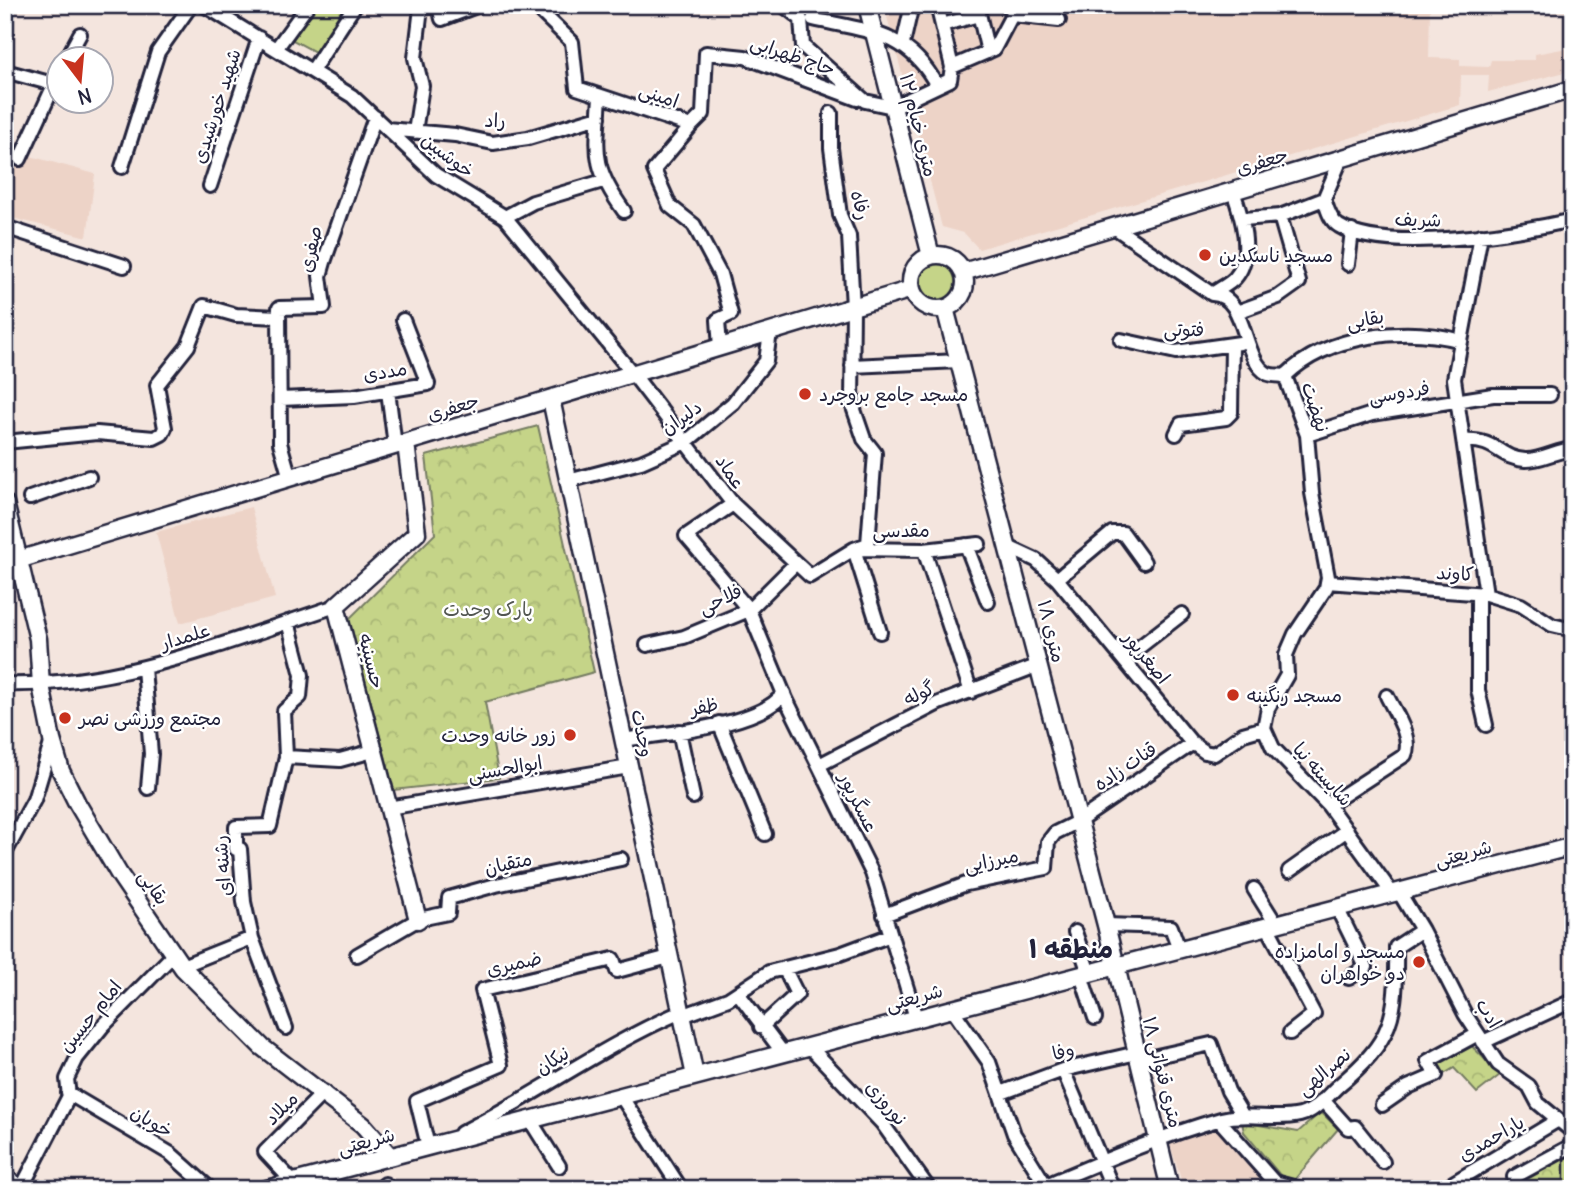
<svg xmlns="http://www.w3.org/2000/svg" width="1578" height="1194" viewBox="0 0 1578 1194" font-family="Delius,'Playpen Sans Arabic',sans-serif">
	<defs>
		<pattern id="forest-crowns" width="20" height="18" patternUnits="userSpaceOnUse" patternTransform="scale(1.75)"><rect width="20" height="18" fill="#c5d488"/><path d="M2 6a3 3 0 1 1 6 0M12 15a3 3 0 1 1 6 0" fill="none" stroke="#a9b676"/></pattern>
	</defs>
	<rect width="100%" height="100%" fill="#f4e5de"/>
	<filter id="ink" filterUnits="userSpaceOnUse"><feTurbulence type="fractalNoise" baseFrequency=".0143" numOctaves="2"/><feDisplacementMap in="SourceGraphic" scale="14" xChannelSelector="R" yChannelSelector="G"/><feConvolveMatrix kernelMatrix="1 2 1 2 8 2 1 2 1" color-interpolation-filters="sRGB"/></filter>
	<g filter="url(#ink)">
		<path fill="#edd3c7" d="M884 5H1430L1429 58 1460 59V66L1489 67 1491 60H1535V54L1573 47V70L1488 92 1489 75H1461L1460 105 979 249 964 233 942 227Z
			M5 149 95 174 87 237 5 216Z
			M251 507 275 598 180 623 156 532Z
			M1218 1124 1271 1189H1184L1170 1144Z"/>
		<path fill="#c5d488" stroke="#747b62" stroke-width="2" d="M314 5H349L315 52 289 38Z
			M919 282a18 18 0 1 1 36 0a18 18 0 1 1-36 0Z"/>
		<path fill="url(#forest-crowns)" stroke="#747b62" stroke-width="2" d="M538 426 594 672 485 702 499 778 394 790 349 619 435 534 426 456Z
			M1468 1042 1500 1075 1477 1093 1454 1068 1439 1077 1434 1062Z
			M1321 1112 1338 1129 1295 1179 1285 1181 1244 1132 1242 1122 1298 1132Z
			M1573 1152V1189H1523L1528 1177Z"/>
		<g fill="none" stroke-linecap="round" stroke-linejoin="round">
			<g stroke="#22223b" stroke-width="18">
				<path id="minor" d="M204 5 352 96 436 175 505 217 633 374 733 504 686 536 749 610 786 699 872 873 916 1018
					M534 5 572 42 577 88 691 126 654 170 670 206 694 225 720 274 731 314 718 320 720 347
					M783 5 801 19 803 46 865 101 893 107 950 80 952 67 994 49 1012 15
					M937 5 952 67
					M977 5 988 52
					M1005 5 1006 6
					M1145 5H1157
					M1012 15 1059 20
					M813 19C867 31 909 32 937 86
					M942 25 979 15
					M903 44 912 5
					M276 49 308 5
					M66 60 80 34
					M5 71 53 84
					M312 71 355 5
					M600 96C597 151 590 164 624 211
					M831 113V148L840 215 849 236 853 307 852 404 864 439 875 453 868 544 854 549 880 632
					M691 126 703 114 706 53 745 57 857 99
					M387 129 455 135 493 143 528 138 599 117
					M415 132 422 86 415 58 421 8 439 6 442 19 479 5
					M20 159 60 72
					M1341 159 1324 199C1327 208 1330 221 1339 226 1386 255 1519 232 1573 220
					M122 167 158 52 191 5
					M210 186 259 38
					M505 217 533 202 603 181
					M1243 219 1280 216 1324 199
					M5 227 124 266
					M1114 227 1212 294C1248 295 1241 360 1268 374 1273 376 1280 375 1285 376L1307 435 1312 493 1328 577 1326 588 1295 634 1286 655 1287 675 1268 708 1264 728 1273 748 1328 805 1392 893
					M1481 235 1454 379 1486 594
					M1348 264 1352 231
					M1212 294C1219 289 1230 284 1235 278 1255 256 1241 214 1233 191
					M1237 312 1278 297 1299 282 1280 216
					M1121 340 1176 352 1240 343
					M852 366 959 361
					M1285 376C1328 334 1406 326 1461 341
					M388 391 395 446
					M280 399 354 396 428 384 403 320
					M1176 434 1181 424 1226 418 1231 413 1232 345
					M1307 435 1372 414 1493 395H1550
					M1465 441C1497 439 1498 458 1525 460 1540 461 1557 450 1573 449
					M5 442 97 433 154 438 162 434 165 428 157 385 188 346 204 306 236 315 279 317
					M290 478 280 443 279 308 324 307 320 276 324 262 375 117
					M568 481 641 462 686 442 733 403 766 361 770 332
					M30 498 89 477
					M733 504 810 576 854 549 924 550 979 544
					M966 545 988 602
					M1008 547 1036 560 1057 579 1191 742 1205 752 1214 754 1243 734 1264 728
					M924 550 971 692
					M1057 579 1112 533H1123L1144 562
					M1327 582 1486 594 1521 605 1552 625 1573 630
					M1478 594V690L1486 725
					M647 645 684 637 749 610 796 563
					M1124 659 1182 614
					M144 668 151 754 148 788
					M5 684C121 687 228 641 336 606
					M719 723 765 834
					M679 731 693 797
					M624 740C664 733 760 727 784 693
					M286 757 340 760 373 751
					M819 765 939 703 1039 665
					M1328 805 1405 755C1413 738 1394 711 1387 696
					M388 808 629 767
					M5 853 34 800 52 740
					M1289 871 1347 830
					M1254 889 1276 924
					M1399 892 1422 930 1465 1014 1498 1064 1529 1086 1538 1103 1573 1132
					M1337 908 1366 967 1349 978
					M884 915 966 884 1046 868 1048 842 1055 833 1079 821 1193 743
					M1106 925 1171 927 1179 949
					M1267 926 1314 1014 1290 1033
					M1075 932 1089 973
					M357 955 419 919 448 913 449 898 496 885 621 859
					M182 966 252 938
					M1081 975 1095 1018
					M738 993 783 1053
					M952 1009 989 1062 1014 1134 1048 1189
					M682 1016 728 999 769 972 840 954 891 935
					M761 1027 797 994 784 968
					M286 1028 252 938 244 902 240 849H236V827L270 826 286 757 284 711 300 697 302 675 288 622
					M1483 1042 1570 1002
					M809 1046 882 1123 929 1189
					M1139 1060 1211 1044 1228 1091 1243 1116
					M1063 1070 1113 1189
					M68 1093 171 1154 210 1189
					M1001 1093 1063 1070 1137 1053
					M621 1096 681 1189
					M1323 1100 1348 1128 1355 1127 1383 1162
					M1382 1105 1408 1087 1436 1075 1428 1061 1478 1034
					M530 1120 559 1166
					M1219 1120 1274 1182 1301 1189
					M461 1133C536 1095 604 1045 681 1012
					M428 1146 417 1101 501 1065 482 990 613 959 617 971 669 957
					M293 1182 265 1152 324 1092
					M1046 1185C1103 1161 1161 1136 1221 1119 1247 1112 1275 1121 1300 1115 1316 1111 1327 1096 1338 1086 1393 1040 1397 1018 1396 947L1422 930
					M21 1189 69 1096 67 1079 77 1058 102 1027 174 954
					M380 1189 385 1184
					M1443 1189 1558 1120
					M1517 1189 1514 1177 1573 1145"/>
			</g>
			<g stroke="#22223b" stroke-width="21">
				<path id="tertiary" d="M867 5 931 256
					M911 282a27 27 0 1 1 54 0a27 27 0 1 1-54 0Z
					M963 272 1573 89
					M945 308 1106 925 1170 1189
					M551 399 695 1076
					M406 443 417 533 336 606 418 920
					M5 503 38 639 41 685 52 740 61 771 77 803 119 874 183 968 262 1047 363 1125 390 1156
					M5 564 912 289
					M267 1189 1573 846"/>
			</g>
			<g stroke="#22223b" stroke-width="23">
				<path id="secondary" d="M5 1180 20 1189"/>
			</g>
			<use href="#minor" stroke="#fff" stroke-width="12"/>
			<use href="#tertiary" stroke="#fff" stroke-width="16"/>
			<use href="#secondary" stroke="#fff" stroke-width="18"/>
		</g>
	</g>
	<g fill="#c8321e" stroke="#fff" stroke-width="2.5">
		<circle cx="1205" cy="255" r="7"/>
		<circle cx="805" cy="394" r="7"/>
		<circle cx="1233" cy="695" r="7"/>
		<circle cx="65" cy="718" r="7"/>
		<circle cx="570" cy="735" r="7"/>
		<circle cx="1419" cy="962" r="7"/>
	</g>
	<g text-anchor="middle" stroke-width="5" stroke-linejoin="round" paint-order="stroke">
		<g font-size="19" fill="#22223b" stroke="#fff">
			<text transform="translate(793 55) rotate(19)" y="7">حاج ظهرابی</text>
			<text transform="translate(659 95) rotate(19)" y="7">امینی</text>
			<text transform="translate(216 106) rotate(-72)" y="7">شهید خورشیدی</text>
			<text transform="translate(495 120) rotate(1)" y="7">راد</text>
			<text transform="translate(919 125) rotate(76)" y="7">۱۲ متری خیام</text>
			<text transform="translate(448 155) rotate(38)" y="7">خوشبین</text>
			<text transform="translate(1262 161) rotate(-17)" y="7">جعفری</text>
			<text transform="translate(861 205) rotate(76)" y="7">رفاه</text>
			<text transform="translate(1418 219) rotate(1)" y="7">شریف</text>
			<text transform="translate(310 249) rotate(-77)" y="7">صفری</text>
			<text transform="translate(1365 319) rotate(-11)" y="7">بقایی</text>
			<text transform="translate(1184 329) rotate(1)" y="7">فتوتی</text>
			<text transform="translate(385 371) rotate(-9)" y="7">مددی</text>
			<text transform="translate(1399 392) rotate(-9)" y="7">فردوسی</text>
			<text transform="translate(453 407) rotate(-17)" y="7">جعفری</text>
			<text transform="translate(1316 407) rotate(72)" y="7">نهضت</text>
			<text transform="translate(681 417) rotate(-35)" y="7">دلیران</text>
			<text transform="translate(731 472) rotate(56)" y="7">عماد</text>
			<text transform="translate(901 530) rotate(-1)" y="7">مقدسی</text>
			<text transform="translate(1455 573) rotate(3)" y="7">کاوند</text>
			<text transform="translate(720 599) rotate(-26)" y="7">فلاحی</text>
			<text transform="translate(1052 631) rotate(76)" y="7">۱۸ متری</text>
			<text transform="translate(185 636) rotate(-17)" y="7">علمدار</text>
			<text transform="translate(1147 657) rotate(51)" y="7">اصغرپور</text>
			<text transform="translate(372 661) rotate(76)" y="7">حسینیه</text>
			<text transform="translate(919 693) rotate(-25)" y="7">گوله</text>
			<text transform="translate(704 706) rotate(-11)" y="7">ظفر</text>
			<text transform="translate(643 733) rotate(78)" y="7">وحدت</text>
			<text transform="translate(1125 766) rotate(-34)" y="7">قنات زاده</text>
			<text transform="translate(505 768) rotate(-10)" y="7">ابوالحسنی</text>
			<text transform="translate(1323 774) rotate(48)" y="7">شایسته نیا</text>
			<text transform="translate(859 802) rotate(64)" y="7">عسگرپور</text>
			<text transform="translate(1463 853) rotate(-15)" y="7">شریعتی</text>
			<text transform="translate(991 860) rotate(-12)" y="7">میرزایی</text>
			<text transform="translate(508 863) rotate(-13)" y="7">متقیان</text>
			<text transform="translate(222 866) rotate(-95)" y="7">رشنه ای</text>
			<text transform="translate(154 887) rotate(55)" y="7">بقایی</text>
			<text transform="translate(514 963) rotate(-13)" y="7">ضمیری</text>
			<text transform="translate(914 997) rotate(-15)" y="7">شریعتی</text>
			<text transform="translate(1489 1013) rotate(59)" y="7">ادب</text>
			<text transform="translate(90 1016) rotate(-51)" y="7">امام حسین</text>
			<text transform="translate(1063 1051) rotate(-15)" y="7">وفا</text>
			<text transform="translate(552 1060) rotate(-32)" y="7">نیکان</text>
			<text transform="translate(1324 1071) rotate(-40)" y="7">نصرالهی</text>
			<text transform="translate(1163 1072) rotate(76)" y="7">۱۸ متری قنواتی</text>
			<text transform="translate(887 1103) rotate(49)" y="7">نوروزی</text>
			<text transform="translate(281 1108) rotate(-45)" y="7">میلاد</text>
			<text transform="translate(152 1121) rotate(31)" y="7">خوبان</text>
			<text transform="translate(1491 1138) rotate(-30)" y="7">یاراحمدی</text>
			<text transform="translate(366 1141) rotate(-15)" y="7">شریعتی</text>
		</g>
		<g font-size="19" fill="#22223b" stroke="#fff" text-anchor="start">
			<text x="1219" y="262">مسجد ناسکدین</text>
			<text x="819" y="401">مسجد جامع بروجرد</text>
			<text x="1247" y="702">مسجد رنگینه</text>
			<text x="79" y="725">مجتمع ورزشی نصر</text>
			<text x="556" y="742" text-anchor="end">زور خانه وحدت</text>
			<text x="1405" y="958" text-anchor="end">مسجد و امامزاده<tspan x="1405" dy="22">دو خواهران</tspan></text>
		</g>
		<g font-size="19" fill="#535752" stroke="#fff">
			<text x="488" y="616">پارک وحدت</text>
		</g>
		<g font-size="26" font-weight="bold" fill="#22223b" stroke="#fff">
			<text x="1071" y="958">منطقه ۱</text>
		</g>
	</g>
	<rect width="1578" height="1194" fill="none" stroke="#fff" stroke-width="28"/>
	<rect x="14" y="14" width="1550" height="1166" fill="none" stroke="#22223b" stroke-width="2.5" filter="url(#ink)"/>
	<g transform="translate(80 80) rotate(164)"><circle r="33" fill="#ffffff" stroke="#a7a7b1" stroke-width="2"/>
	<path d="M0-5L12 26L0 18L-12 26Z" fill="#c8321e"/>
	<text y="-10" font-size="19" font-weight="bold" text-anchor="middle" fill="#22223b">N</text>
	</g>
</svg>
